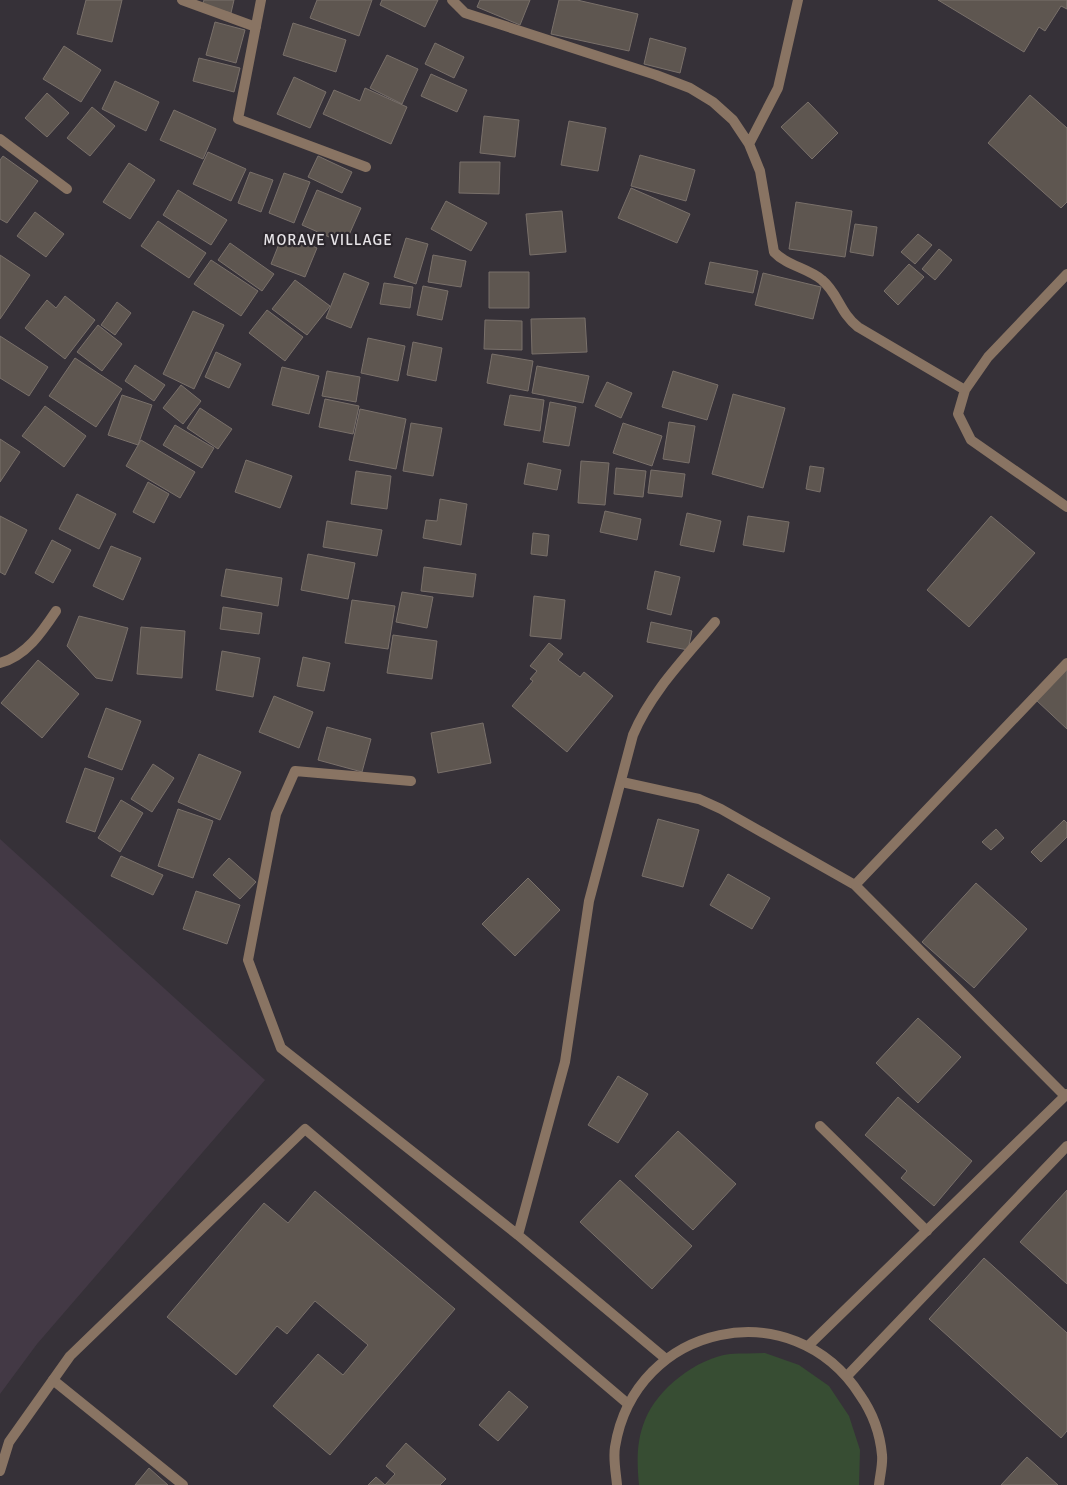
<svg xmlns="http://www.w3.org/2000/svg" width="1067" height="1485" viewBox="0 0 1067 1485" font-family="Signika,sans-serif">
	<rect width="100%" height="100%" fill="#363138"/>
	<path fill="#433945" d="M0 839 265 1080 37 1344 0 1394Z"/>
	<path fill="#374d33" d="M765 1353 799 1365 829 1386 849 1416 860 1450 859 1485H639C637 1463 636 1442 645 1420 657 1389 697 1358 730 1354 741 1353 753 1354 765 1353Z"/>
	<path fill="#5e5650" stroke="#79706a" d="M86 0H122L112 42 77 34Z
		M204 0H234L231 13 202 5Z
		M317 0H372L359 36 310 18Z
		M382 0H438L425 27 380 5Z
		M480 0H530L520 25 477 7Z
		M559 0H577L638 14 629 51 551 34Z
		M938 0H1067V9L1061 6 1045 31 1039 27 1024 52Z
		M215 22 245 30 236 63 206 55Z
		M293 23 346 40 336 72 283 55Z
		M650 38 686 48 680 73 644 64Z
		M435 43 464 57 454 78 425 64Z
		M64 46 101 70 81 102 43 79Z
		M387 55 418 69 402 104 370 88Z
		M199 58 240 68 234 92 193 81Z
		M431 74 467 90 457 112 421 96Z
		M294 77 326 92 310 128 277 114Z
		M115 81 159 102 146 131 102 109Z
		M365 88 407 107 391 144 323 114 334 90 360 101Z
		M47 93 69 113 47 137 25 118Z
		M1030 95 1067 128V202L1061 208 988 143Z
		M808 102 838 133 812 159 781 127Z
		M92 107 115 126 90 156 67 138Z
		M174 110 216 129 203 159 160 140Z
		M484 116 519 120 515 157 480 153Z
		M569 121 606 128 598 171 561 165Z
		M208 152 246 169 231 201 193 184Z
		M640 155 695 170 686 201 631 186Z
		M3 156 38 181 7 223 0 219V160Z
		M318 156 352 172 342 193 308 177Z
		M460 162H500L499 194 459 193Z
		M129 163 155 180 130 219 103 202Z
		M250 172 273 180 261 212 238 203Z
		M284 173 310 182 294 223 269 213Z
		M631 188 690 214 677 243 618 218Z
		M178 190 227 220 211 245 163 215Z
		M317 190 361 208 345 244 302 225Z
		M446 201 487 223 471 251 431 229Z
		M796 202 852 211 845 257 789 249Z
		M562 211 566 252 530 255 526 214Z
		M35 212 64 234 46 257 17 236Z
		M158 221 206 253 189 278 141 246Z
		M855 224 877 227 873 256 850 252Z
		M283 234 317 248 305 277 271 264Z
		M918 234 932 245 915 264 901 252Z
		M406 238 428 244 416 284 394 277Z
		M230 243 274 274 262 291 218 260Z
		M939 249 952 260 935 280 922 269Z
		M0 255 30 275 0 319Z
		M433 255 466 261 461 287 428 282Z
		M211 260 258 291 241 316 194 284Z
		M710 262 758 271 753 293 705 284Z
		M909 264 924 277 898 305 884 291Z
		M489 272H529V308H489Z
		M344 273 369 283 351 328 326 318Z
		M763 273 821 287 813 319 755 305Z
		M295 280 330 306 307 335 272 309Z
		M384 283 413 287 410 308 380 304Z
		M423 286 448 291 442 320 417 315Z
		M65 296 95 320 65 359 25 328 47 300 56 308Z
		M117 302 131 313 115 335 101 325Z
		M267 310 303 337 285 361 249 333Z
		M193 311 224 325 194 389 163 374Z
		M585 318 587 352 532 354 531 319Z
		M485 320 522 321V350L484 349Z
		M98 325 122 344 102 371 77 352Z
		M0 336 48 367 29 396 0 378Z
		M368 338 405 346 398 381 361 373Z
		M413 342 442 348 436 381 407 375Z
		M216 352 241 364 229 388 205 377Z
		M492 354 533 361 528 391 487 383Z
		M75 358 122 389 96 427 49 396Z
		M135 365 165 385 154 401 125 381Z
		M537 366 589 376 583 403 532 393Z
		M282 367 319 376 309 414 272 405Z
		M327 371 360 377 356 402 322 396Z
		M673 371 718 385 707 420 662 407Z
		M607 382 632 393 621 418 595 406Z
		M181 385 201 401 183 424 163 408Z
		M733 394 785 408 763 488 712 474Z
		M122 395 152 405 138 445 108 435Z
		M510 395 544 400 540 431 504 425Z
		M325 399 359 406 353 434 319 427Z
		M550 402 576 407 569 446 543 442Z
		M45 406 86 436 64 467 22 436Z
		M200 408 232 429 218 449 187 428Z
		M360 409 406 419 396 469 349 460Z
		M669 422 695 426 689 463 663 459Z
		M411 423 442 428 433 476 403 471Z
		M623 423 662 436 652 466 613 453Z
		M175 425 214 448 202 468 163 445Z
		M0 439 20 452 0 482Z
		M141 440 195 472 180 498 126 466Z
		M246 460 292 476 280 508 235 492Z
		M581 461 609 463 605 505 578 503Z
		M528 463 561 470 557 490 524 484Z
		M810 466 824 468 820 492 806 489Z
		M616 468 646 471 643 497 614 494Z
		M651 470 685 474 682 497 648 493Z
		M356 471 391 476 387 509 351 504Z
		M148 482 169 494 154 523 133 512Z
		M77 494 116 514 99 549 59 529Z
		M440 499 467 504 461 545 423 538 426 520 437 521Z
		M605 511 641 519 637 540 600 532Z
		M687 513 721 521 714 552 680 545Z
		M0 516 27 530 5 575 0 572Z
		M748 516 789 522 784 552 743 545Z
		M991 516 1035 553 969 627 927 590Z
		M327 521 382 530 377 556 323 547Z
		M533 533 549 535 547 556 531 554Z
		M52 540 71 550 53 583 35 573Z
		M111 546 141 558 123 600 93 586Z
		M308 554 355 563 348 599 301 590Z
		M424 567 476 574 473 597 421 591Z
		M226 569 282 578 278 606 221 596Z
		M655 571 680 577 671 615 647 609Z
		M402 592 433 597 427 628 396 622Z
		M534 596 565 600 561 639 530 636Z
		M352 600 395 606 388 649 345 643Z
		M223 607 262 613 259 634 220 629Z
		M79 616 128 628 112 681 96 678 67 646Z
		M651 622 692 631 688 650 647 642Z
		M141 627 185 631 182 678 137 674Z
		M393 635 437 641 432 679 387 673Z
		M549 643 563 654 558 660 580 677 584 672 613 696 567 752 512 706 533 681 530 679 537 671 530 666Z
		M222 651 260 658 253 697 216 690Z
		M303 657 330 663 324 691 297 686Z
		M38 660 79 694 42 738 1 703Z
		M1067 668V729L1036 700Z
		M274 696 313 712 299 748 259 732Z
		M106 708 141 721 122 770 88 757Z
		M483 723 491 763 438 773 431 733Z
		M327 727 371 739 362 772 318 760Z
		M199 754 241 772 220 820 178 802Z
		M153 764 174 778 152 812 131 799Z
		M85 768 114 778 95 832 66 822Z
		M121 800 143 813 120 852 98 838Z
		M178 809 213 821 193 878 158 866Z
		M658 819 699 830 683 887 642 876Z
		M1064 820 1067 823V837L1041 862 1031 852Z
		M996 829 1004 838 991 850 982 842Z
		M121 856 163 875 153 895 111 876Z
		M229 858 256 882 240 899 213 875Z
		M728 874 770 898 752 929 710 905Z
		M528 878 560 910 515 956 482 924Z
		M976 883 1027 929 974 988 922 942Z
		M196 891 240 905 227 944 183 929Z
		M918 1018 961 1057 918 1103 876 1063Z
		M618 1076 648 1094 618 1143 588 1125Z
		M898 1097 972 1161 934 1206 901 1178 907 1171 865 1135Z
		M678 1131 736 1184 693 1230 635 1176Z
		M620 1180 692 1246 652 1289 580 1222Z
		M1067 1190V1284L1020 1242Z
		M315 1191 455 1309 330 1455 273 1406 318 1354 343 1375 368 1345 315 1301 287 1334 277 1326 236 1375 167 1317 264 1203 288 1223Z
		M984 1258 1067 1333V1431L1061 1438 929 1319Z
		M509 1391 528 1407 498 1441 479 1425Z
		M406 1443 446 1479 440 1485H368L376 1477 385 1485 395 1474 386 1466Z
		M1027 1457 1058 1485H1001Z
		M149 1468 168 1485H135Z"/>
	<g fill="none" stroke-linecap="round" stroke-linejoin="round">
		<path stroke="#897463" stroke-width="10" d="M820 1126 927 1231
			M53 1380 183 1485"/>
		<path stroke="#897463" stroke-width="10" d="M182 0 256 27
			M261 0 238 119 366 167
			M452 0 465 13 656 75 690 88 713 102 733 120 749 144 760 171 774 252C787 266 808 268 822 280 838 293 840 313 858 327L965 390
			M0 139 67 189
			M749 144 778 88 798 0
			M1067 274 988 357 965 390 958 414 971 440 1067 507
			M0 663C26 656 42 632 56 611
			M411 781 295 771 276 814 248 960 281 1048 518 1235 666 1359
			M622 782 699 799 721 809 855 885
			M1065 1096 855 885 1067 663
			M518 1235 565 1062 589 901 633 735C651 692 685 658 715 622
			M0 1471 9 1442 70 1356 305 1129 628 1404"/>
		<path stroke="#897463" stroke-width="10" d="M808 1346 1067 1094
			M848 1375 1067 1146
			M617 1485C616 1473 613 1459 615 1447 635 1323 793 1290 860 1395 872 1412 880 1433 882 1455 883 1464 880 1475 879 1485"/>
	</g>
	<g text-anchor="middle" stroke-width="4.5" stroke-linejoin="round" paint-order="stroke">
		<g font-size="15" letter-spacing="1" fill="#e7e4e8" stroke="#2c272d">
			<text x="328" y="245">MORAVE VILLAGE</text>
		</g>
	</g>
</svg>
